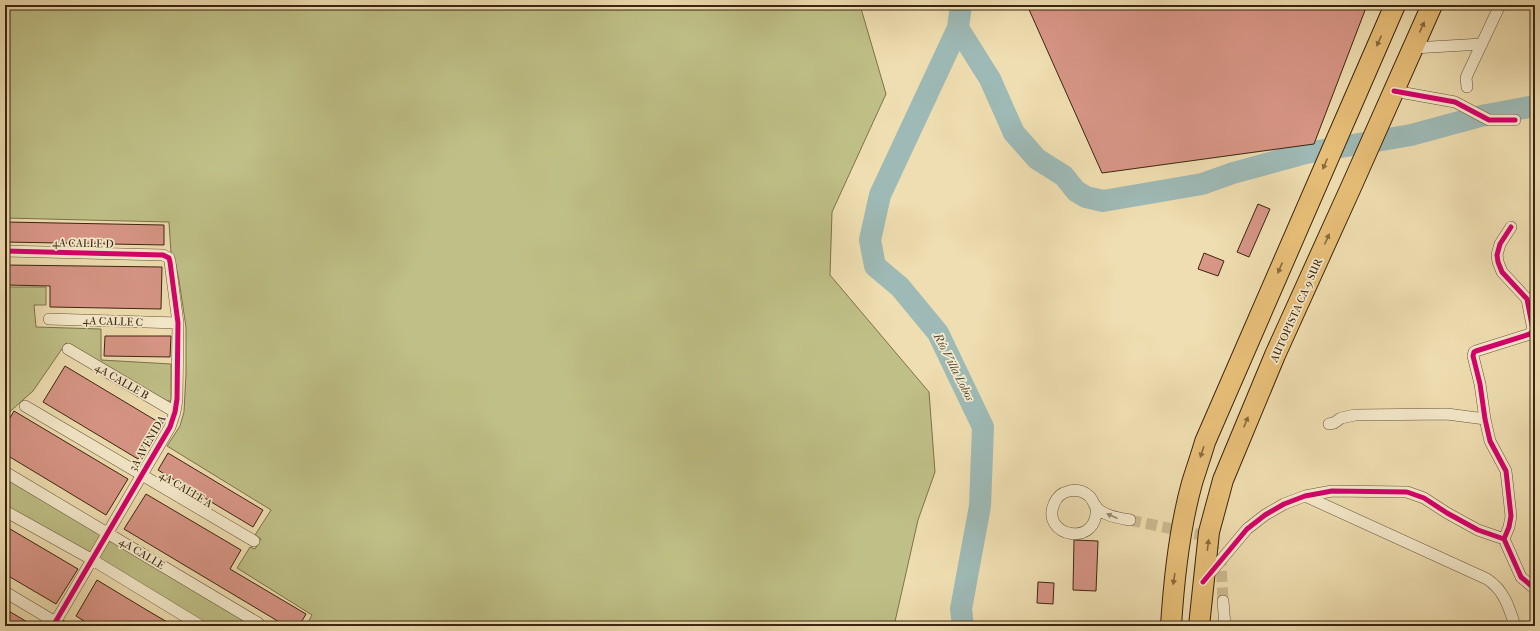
<svg xmlns="http://www.w3.org/2000/svg" width="1540" height="631" viewBox="0 0 1540 631" font-family="'IM FELL French Canon',serif">
	<rect width="100%" height="100%" fill="#efdeb1"/>
	<filter id="stains"><feTurbulence type="fractalNoise" baseFrequency=".005" numOctaves="4"/><feColorMatrix values="0 0 0 0 .2 0 0 0 0 .09 0 0 0 0 .02 0 0 0 .5 -.17"/></filter>
	<radialGradient id="worn" r=".72"><stop offset=".6" stop-color="#630" stop-opacity="0"/><stop offset="1" stop-color="#630" stop-opacity=".3"/></radialGradient>
	<path fill="#bfc087" stroke="#7d724b" d="M5 5H860L886 94 832 212 830 275 929 392 935 472 918 520 894 626H306L312 615 237 568 250 547 255 549 261 539 255 535 271 510 167 446 180 426 184 412 186 374V327L179 280 175 261 171 253 169 222 5 218Z
		M5 287H46V305H34L36 327 101 329V360L171 364V401H167L66 343 33 391 5 416Z
		M5 472 256 626H201L5 511Z"/>
	<g fill="none" stroke-linecap="round" stroke-linejoin="round">
		<path stroke="#9ebab6" stroke-width="22" d="M961 5 958 28 880 195 870 240 875 266 900 287 938 333 983 427 980 506 961 609 963 626
			M958 28 990 79 1014 133 1037 159 1064 176 1076 191 1086 197 1103 201 1202 184 1233 173 1306 153 1411 135 1481 116 1535 106"/>
	</g>
	<path fill="#d89687" stroke="#3b250f" d="M1027 5H1367L1314 144 1102 173Z
		M1258 204 1270 209 1249 257 1237 252Z
		M5 222 164 225V245L5 242Z
		M1204 253 1224 261 1218 276 1198 269Z
		M6 265 162 267 161 309 50 307V286L6 285Z
		M105 336H171L170 357 104 356Z
		M65 366 160 423 138 459 43 402Z
		M14 411 128 479 106 515 5 454V426Z
		M168 453 263 510 253 527 158 470Z
		M146 494 241 550 230 569 306 614 299 626H286L124 529Z
		M5 526 78 569 56 604 5 574Z
		M1074 540 1098 541 1096 591 1073 590Z
		M97 580 145 609 174 626H92L76 616Z
		M1038 582 1054 583 1053 604 1037 603Z
		M5 609 12 613 34 626H5Z"/>
	<g fill="none" stroke-linecap="round" stroke-linejoin="round">
		<path stroke="#cbb991" stroke-width="11" stroke-dasharray="11 5.5" stroke-linecap="butt" d="M1130 520 1201 535 1212 545 1221 564 1223 601"/>
		<g stroke="#685338" stroke-width="12">
			<path id="street" d="M1413 48 1482 44
				M1467 87 1466 78 1468 73 1500 5
				M1394 91 1455 102 1489 120H1515
				M5 251 163 255 169 258 170 262 178 323 177 399 175 412 170 427 53 626
				M49 319 178 323
				M68 349 175 412
				M25 406 254 541
				M1329 424 1334 423 1341 418 1355 415 1447 414 1485 419
				M5 472 258 623 257 626
				M1305 496 1487 579C1504 590 1509 607 1515 626
				M1096 506C1100 549 1040 537 1054 504 1059 490 1078 486 1089 496 1093 499 1093 504 1096 507 1104 516 1119 518 1130 520
				M5 511 91 559 201 626
				M1504 539 1509 527 1511 516 1506 471 1490 441 1485 419 1480 384 1473 356 1474 352 1476 351 1530 334 1533 330 1527 299 1502 272 1498 262 1497 255 1500 244 1511 227
				M1206 578 1247 529 1265 515 1284 504 1305 496 1332 491 1407 492 1424 498 1447 513 1478 530 1504 539 1521 577 1535 589
				M5 592 62 626
				M1223 601 1225 626"/>
		</g>
		<g stroke="#3b250f" stroke-width="22">
			<path id="highway" d="M1171 626C1174 578 1179 530 1192 483 1196 470 1201 456 1205 442L1395 5
				M1199 626 1209 532 1223 480 1275 355 1352 185 1432 5"/>
		</g>
		<use href="#street" stroke="#f5eacc" stroke-width="11"/>
		<use href="#highway" stroke="#e8bf78" stroke-width="20"/>
		<g stroke="#f5eacc" stroke-width="8">
			<path id="cycleway" d="M1394 91 1455 102 1489 120H1515
				M5 251 163 255 169 258 170 262 178 323 177 399 175 412 170 427 53 626
				M1504 539 1509 527 1511 516 1506 471 1490 441 1485 419 1480 384 1473 356 1474 352 1476 351 1530 334 1533 330 1527 299 1502 272 1498 262 1497 255 1500 244 1511 227
				M1203 582 1247 529 1265 515 1284 504 1305 496 1332 491 1407 492 1424 498 1447 513 1478 530 1504 539 1521 577 1535 589"/>
		</g>
		<use href="#cycleway" stroke="#d6006c" stroke-width="5"/>
	</g>
	<defs><path id="oneway-solid" d="M-6-.8H1V-3.2L6.5 0L1 3.2V.8H-6Z"/></defs>
	<g fill="#896a3e">
		<use href="#oneway-solid" transform="translate(1422 27) rotate(-66)"/>
		<use href="#oneway-solid" transform="translate(1379 41) rotate(114)"/>
		<use href="#oneway-solid" transform="translate(1325 164) rotate(113)"/>
		<use href="#oneway-solid" transform="translate(1327 239) rotate(-66)"/>
		<use href="#oneway-solid" transform="translate(1280 268) rotate(113)"/>
		<use href="#oneway-solid" transform="translate(1246 422) rotate(-68)"/>
		<use href="#oneway-solid" transform="translate(1202 452) rotate(108)"/>
		<use href="#oneway-solid" transform="translate(1208 545) rotate(-83)"/>
		<use href="#oneway-solid" transform="translate(1174 579) rotate(99)"/>
	</g>
	<use fill="#98886e" href="#oneway-solid" transform="translate(1112 516) rotate(-156)"/>
	<g text-anchor="middle" stroke-width="3.5" stroke-linejoin="round" paint-order="stroke">
		<g font-size="11" fill="#3b250f" stroke="#f5eacc">
			<text transform="translate(83 243) rotate(1)" y="4">4A CALLE D</text>
			<text transform="translate(1296 310) rotate(-66)" y="4">AUTOPISTA CA-9 SUR</text>
			<text transform="translate(113 321) rotate(2)" y="4">4A CALLE C</text>
			<text transform="translate(122 381) rotate(30)" y="4">4A CALLE B</text>
			<text transform="translate(147 443) rotate(-60)" y="4">3A AVENIDA</text>
			<text transform="translate(186 489) rotate(31)" y="4">4A CALLE A</text>
			<text transform="translate(142 553) rotate(31)" y="4">4A CALLE</text>
		</g>
		<g font-size="12" font-style="italic" fill="#544a39" stroke="#f5eacc">
			<text transform="translate(954 367) rotate(63)" y="4">Río Villa Lobos</text>
		</g>
	</g>
	<rect width="1540" height="631" fill="none" stroke="#efdeb1" stroke-width="20"/>
	<rect x="6" y="6" width="1528" height="619" fill="none" stroke="#3b250f" stroke-width="2"/>
	<rect x="10" y="10" width="1520" height="611" fill="none" stroke="#3b250f"/>
	<rect width="100%" height="100%" filter="url(#stains)"/>
	<rect width="100%" height="100%" fill="url(#worn)"/>
</svg>
